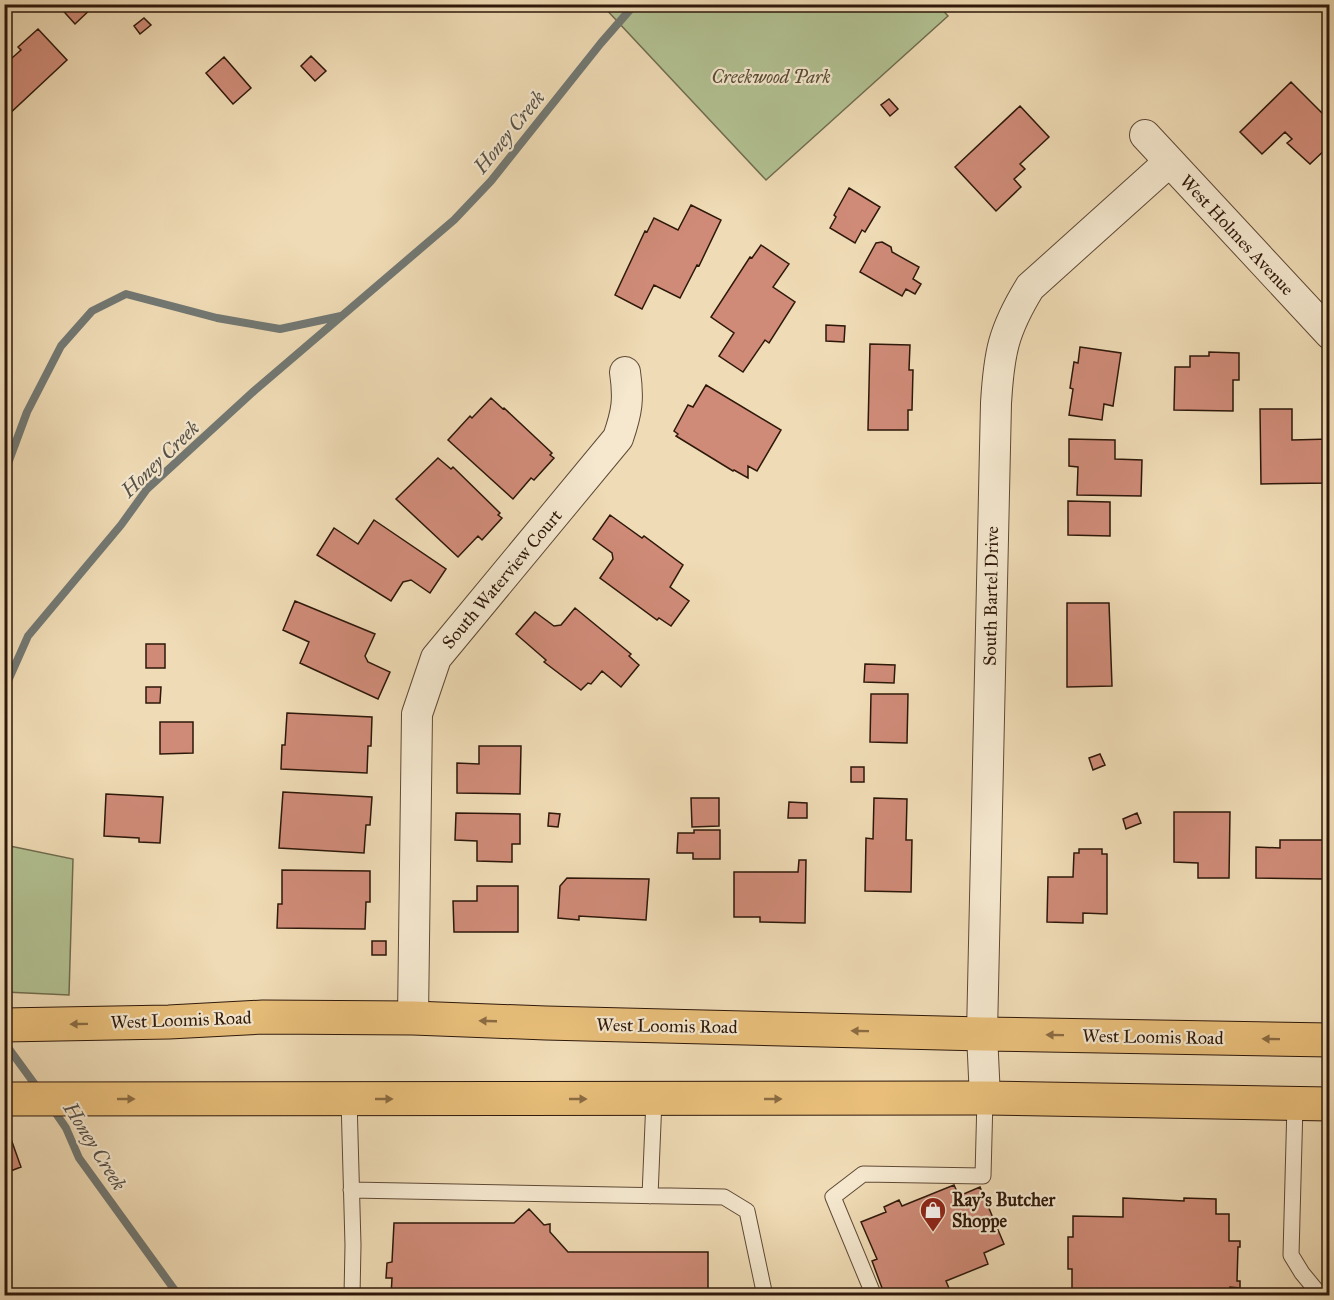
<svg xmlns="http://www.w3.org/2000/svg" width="1334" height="1300" viewBox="0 0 1334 1300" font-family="'IM FELL Great Primer',serif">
	<rect width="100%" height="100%" fill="#efdbb5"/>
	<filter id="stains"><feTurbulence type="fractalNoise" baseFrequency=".00333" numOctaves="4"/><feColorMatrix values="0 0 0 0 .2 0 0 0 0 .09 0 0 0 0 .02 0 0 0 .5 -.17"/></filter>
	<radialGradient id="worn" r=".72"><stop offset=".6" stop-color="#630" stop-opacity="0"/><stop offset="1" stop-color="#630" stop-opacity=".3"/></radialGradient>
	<path fill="#b2c192" stroke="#706c4e" stroke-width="1.5" d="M937 4 948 16 766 180 602 5Z
		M5 845 73 859 69 995 5 992Z"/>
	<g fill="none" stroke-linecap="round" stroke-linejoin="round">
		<path stroke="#727873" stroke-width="8" d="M4 474 27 412 61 346 92 311 126 294 217 318 280 329 341 316
			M4 690 28 636 121 525 147 489 254 391 454 220 491 181 601 43 635 4
			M4 1042 39 1090
			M53 1109 66 1128 79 1158 179 1296"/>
	</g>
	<path fill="#cf8b78" stroke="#2e180a" stroke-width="1.5" d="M57 4H96L75 24Z
		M144 18 151 25 140 34 134 26Z
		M38 29 67 60 7 116 4 114V65L21 50 18 47Z
		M311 56 326 71 315 81 301 66Z
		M224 57 251 88 233 104 206 73Z
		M1291 82 1330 121V145L1310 164 1287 143 1292 139 1285 132 1262 154 1240 132Z
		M889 99 898 109 890 116 881 105Z
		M1020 106 1049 137 1020 164 1025 169 1014 179 1021 187 996 211 955 167Z
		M849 188 880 207 865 232 862 230 855 243 830 228 836 217 834 215Z
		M691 205 721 220 699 266 697 265 680 298 654 285 642 309 615 295 645 231 647 232 654 218 678 230Z
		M882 242 891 247 892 252 919 267 913 279 921 284 915 294 906 289 902 296 860 272 876 243Z
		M761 245 789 264 773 287 795 302 769 343 765 340 743 372 719 356 734 333 711 317 750 257 752 258Z
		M826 325 845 326 844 342 826 341Z
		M870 344 910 345 909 370H913L912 410H908V430H868Z
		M1080 347 1121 353 1113 406 1104 404 1102 420 1069 415 1073 389 1070 388 1074 362 1078 363Z
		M1209 352 1239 353V380H1233V411L1174 410 1175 367H1190V356H1209Z
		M706 385 781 430 757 471 748 466V478L734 470 733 471 676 436 678 434 674 431 688 405 693 407Z
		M491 398 503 409 504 408 552 453 550 455 554 458 534 480 531 478 513 499 448 440 470 416 472 418Z
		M1260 409H1292V440L1330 439V483L1261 484Z
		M1069 439 1115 440V459L1142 460 1141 496 1077 495 1078 467 1069 466Z
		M438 458 451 469 453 467 500 513 498 515 502 518 482 540 478 536 458 557 396 499Z
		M1068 501 1110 502V536L1068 535Z
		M610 515 642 538 644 536 683 565 670 587 689 601 671 626 659 618 657 620 600 578 613 559 612 553 593 539Z
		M374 520 446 569 430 593 411 580 403 582 391 601 317 555 334 528 358 544Z
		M295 601 375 634 365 656 368 662 390 672 378 699 300 663 309 642 283 630Z
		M1067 603H1109L1112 686 1067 687Z
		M575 608 631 654 629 656 639 665 621 687 602 671 591 684 588 683 581 690 544 662 546 660 516 634 535 612 554 626 561 625Z
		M146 644H165V668H146Z
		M865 664 895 665 894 683 864 682Z
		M146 687H161L160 703H146Z
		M871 694H908L907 743 870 742Z
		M287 713 372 717 371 746H368L367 773 281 769 282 745H285Z
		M160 722H193V753L160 754Z
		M479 746H521L520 794 457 793V763L479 764Z
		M1100 754 1105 765 1093 770 1089 758Z
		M851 767H864V782H851Z
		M283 792 372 797 370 825H366L364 853 279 848Z
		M106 794 163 797 160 843 139 842V838L104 836Z
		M691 798H719V826L692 827Z
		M874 798 907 799 906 840H912L911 892 865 891 866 838 873 839Z
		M789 802 807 803V818H788Z
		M1174 812H1230L1229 878H1198V863L1174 862Z
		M456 813 520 814V844H512V862L477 861V841L455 840Z
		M549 813 560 814 558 827 548 826Z
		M1137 813 1141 823 1126 829 1123 819Z
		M694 830H720V859H693V853H677L678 833H694Z
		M1280 840H1325L1324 879 1256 878V847L1280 848Z
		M1079 849H1102V854H1107V914L1083 913V923L1047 922 1048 877H1073L1074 853H1079Z
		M799 860H806L805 923 760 922V917H734V872H798Z
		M282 870 370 871V902H366L365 929 277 928 278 904H282Z
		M567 878 649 879 646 920 579 916V920L558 918 560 886Z
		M477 886H518V932H454L453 901H477Z
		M372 941H386V955H372Z
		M11 1139 21 1167 8 1172 7 1168H4V1141Z
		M954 1185 959 1196 980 1187 1004 1244 984 1253 988 1264 946 1281 951 1293 944 1296H885L872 1261 877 1259 861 1222 886 1212 884 1207 899 1200 902 1206Z
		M4 1194 11 1211 4 1213Z
		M1123 1198 1184 1201V1198L1216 1199V1214H1229V1241H1240V1247H1238L1237 1281H1240V1288L1230 1287 1229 1296H1122V1292L1072 1291V1269H1068V1237H1073V1216L1123 1217Z
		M529 1209 544 1225 550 1224V1232L568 1252H708V1296H391L392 1278H386L387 1263 392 1262 394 1223H514Z"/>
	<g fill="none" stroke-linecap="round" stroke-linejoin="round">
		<g stroke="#5e4935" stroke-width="17">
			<path id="service" d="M349 1099 353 1245 352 1296
				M1295 1104 1291 1255 1302 1273 1321 1296
				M351 1190 724 1197 747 1211 765 1296
				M650 1196 654 1099
				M874 1296 833 1197 863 1174 983 1176 985 1098"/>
		</g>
		<g stroke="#5e4935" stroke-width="32">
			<path id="minor" d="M1145 135 1330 334
				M413 1018 417 714 436 658 618 438C627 412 629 399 625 372
				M985 1098 982 1034 996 403C999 353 1003 331 1030 287L1169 162"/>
		</g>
		<g stroke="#2e180a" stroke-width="35">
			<path id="primary" d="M4 1025 169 1022 263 1017 413 1018 546 1023 982 1034 1330 1040
				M4 1099 985 1098 1330 1104"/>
		</g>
		<use href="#service" stroke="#f5e8cf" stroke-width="15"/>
		<use href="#minor" stroke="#f5e8cf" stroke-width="30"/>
		<use href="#primary" stroke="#e8be7a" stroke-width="33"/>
	</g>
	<defs><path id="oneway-solid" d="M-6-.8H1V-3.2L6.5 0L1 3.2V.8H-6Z" transform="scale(1.5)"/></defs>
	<g fill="#8b6b42">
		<use href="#oneway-solid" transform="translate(488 1021) rotate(-178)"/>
		<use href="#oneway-solid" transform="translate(79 1024) rotate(179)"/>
		<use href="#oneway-solid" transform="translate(860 1031) rotate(-179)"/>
		<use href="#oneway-solid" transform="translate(1055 1035) rotate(-179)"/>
		<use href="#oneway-solid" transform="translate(1271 1039) rotate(-179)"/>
		<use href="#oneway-solid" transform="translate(126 1099)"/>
		<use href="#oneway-solid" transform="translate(384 1099)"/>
		<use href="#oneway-solid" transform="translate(578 1099)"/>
		<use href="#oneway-solid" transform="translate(773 1099)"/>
	</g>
	<defs>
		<g id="shop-pin" transform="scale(1.35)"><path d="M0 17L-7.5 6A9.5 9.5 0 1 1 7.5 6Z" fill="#8f2418" stroke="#f5e8cf"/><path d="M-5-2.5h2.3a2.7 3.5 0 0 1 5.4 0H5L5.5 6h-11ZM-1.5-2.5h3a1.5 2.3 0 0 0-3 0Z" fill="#fff"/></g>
	</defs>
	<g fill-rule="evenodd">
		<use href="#shop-pin" x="933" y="1210"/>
	</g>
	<g text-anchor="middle" stroke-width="4.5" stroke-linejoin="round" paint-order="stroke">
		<g font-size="18" font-style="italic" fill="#564b33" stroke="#f5e8cf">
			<text x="771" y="83">Creekwood Park</text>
		</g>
		<g font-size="18" fill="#2e180a" stroke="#f5e8cf">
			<text transform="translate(1237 235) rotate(47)" y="6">West Holmes Avenue</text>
			<text transform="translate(502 579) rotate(-50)" y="6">South Waterview Court</text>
			<text transform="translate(991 596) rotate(-89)" y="6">South Bartel Drive</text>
			<text transform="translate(181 1020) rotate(-2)" y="6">West Loomis Road</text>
			<text transform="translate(667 1026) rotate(1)" y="6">West Loomis Road</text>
			<text transform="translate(1153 1037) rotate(1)" y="6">West Loomis Road</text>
		</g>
		<g font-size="18" font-weight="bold" fill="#2e180a" stroke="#f5e8cf" text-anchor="start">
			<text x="952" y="1206">Ray's Butcher<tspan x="952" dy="21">Shoppe</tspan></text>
		</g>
		<g font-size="20" font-style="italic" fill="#565047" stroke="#f5e8cf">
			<text transform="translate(509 132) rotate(-51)" y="7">Honey Creek</text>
			<text transform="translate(160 459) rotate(-44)" y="7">Honey Creek</text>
			<text transform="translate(95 1146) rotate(58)" y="7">Honey Creek</text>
		</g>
	</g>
	<rect width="1334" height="1300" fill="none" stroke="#efdbb5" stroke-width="24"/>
	<rect x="6" y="6" width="1322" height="1288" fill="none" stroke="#2e180a" stroke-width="3"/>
	<rect x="12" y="12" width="1310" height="1276" fill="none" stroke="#2e180a" stroke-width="1.5"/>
	<rect width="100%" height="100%" filter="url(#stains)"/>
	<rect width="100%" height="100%" fill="url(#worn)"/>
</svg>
